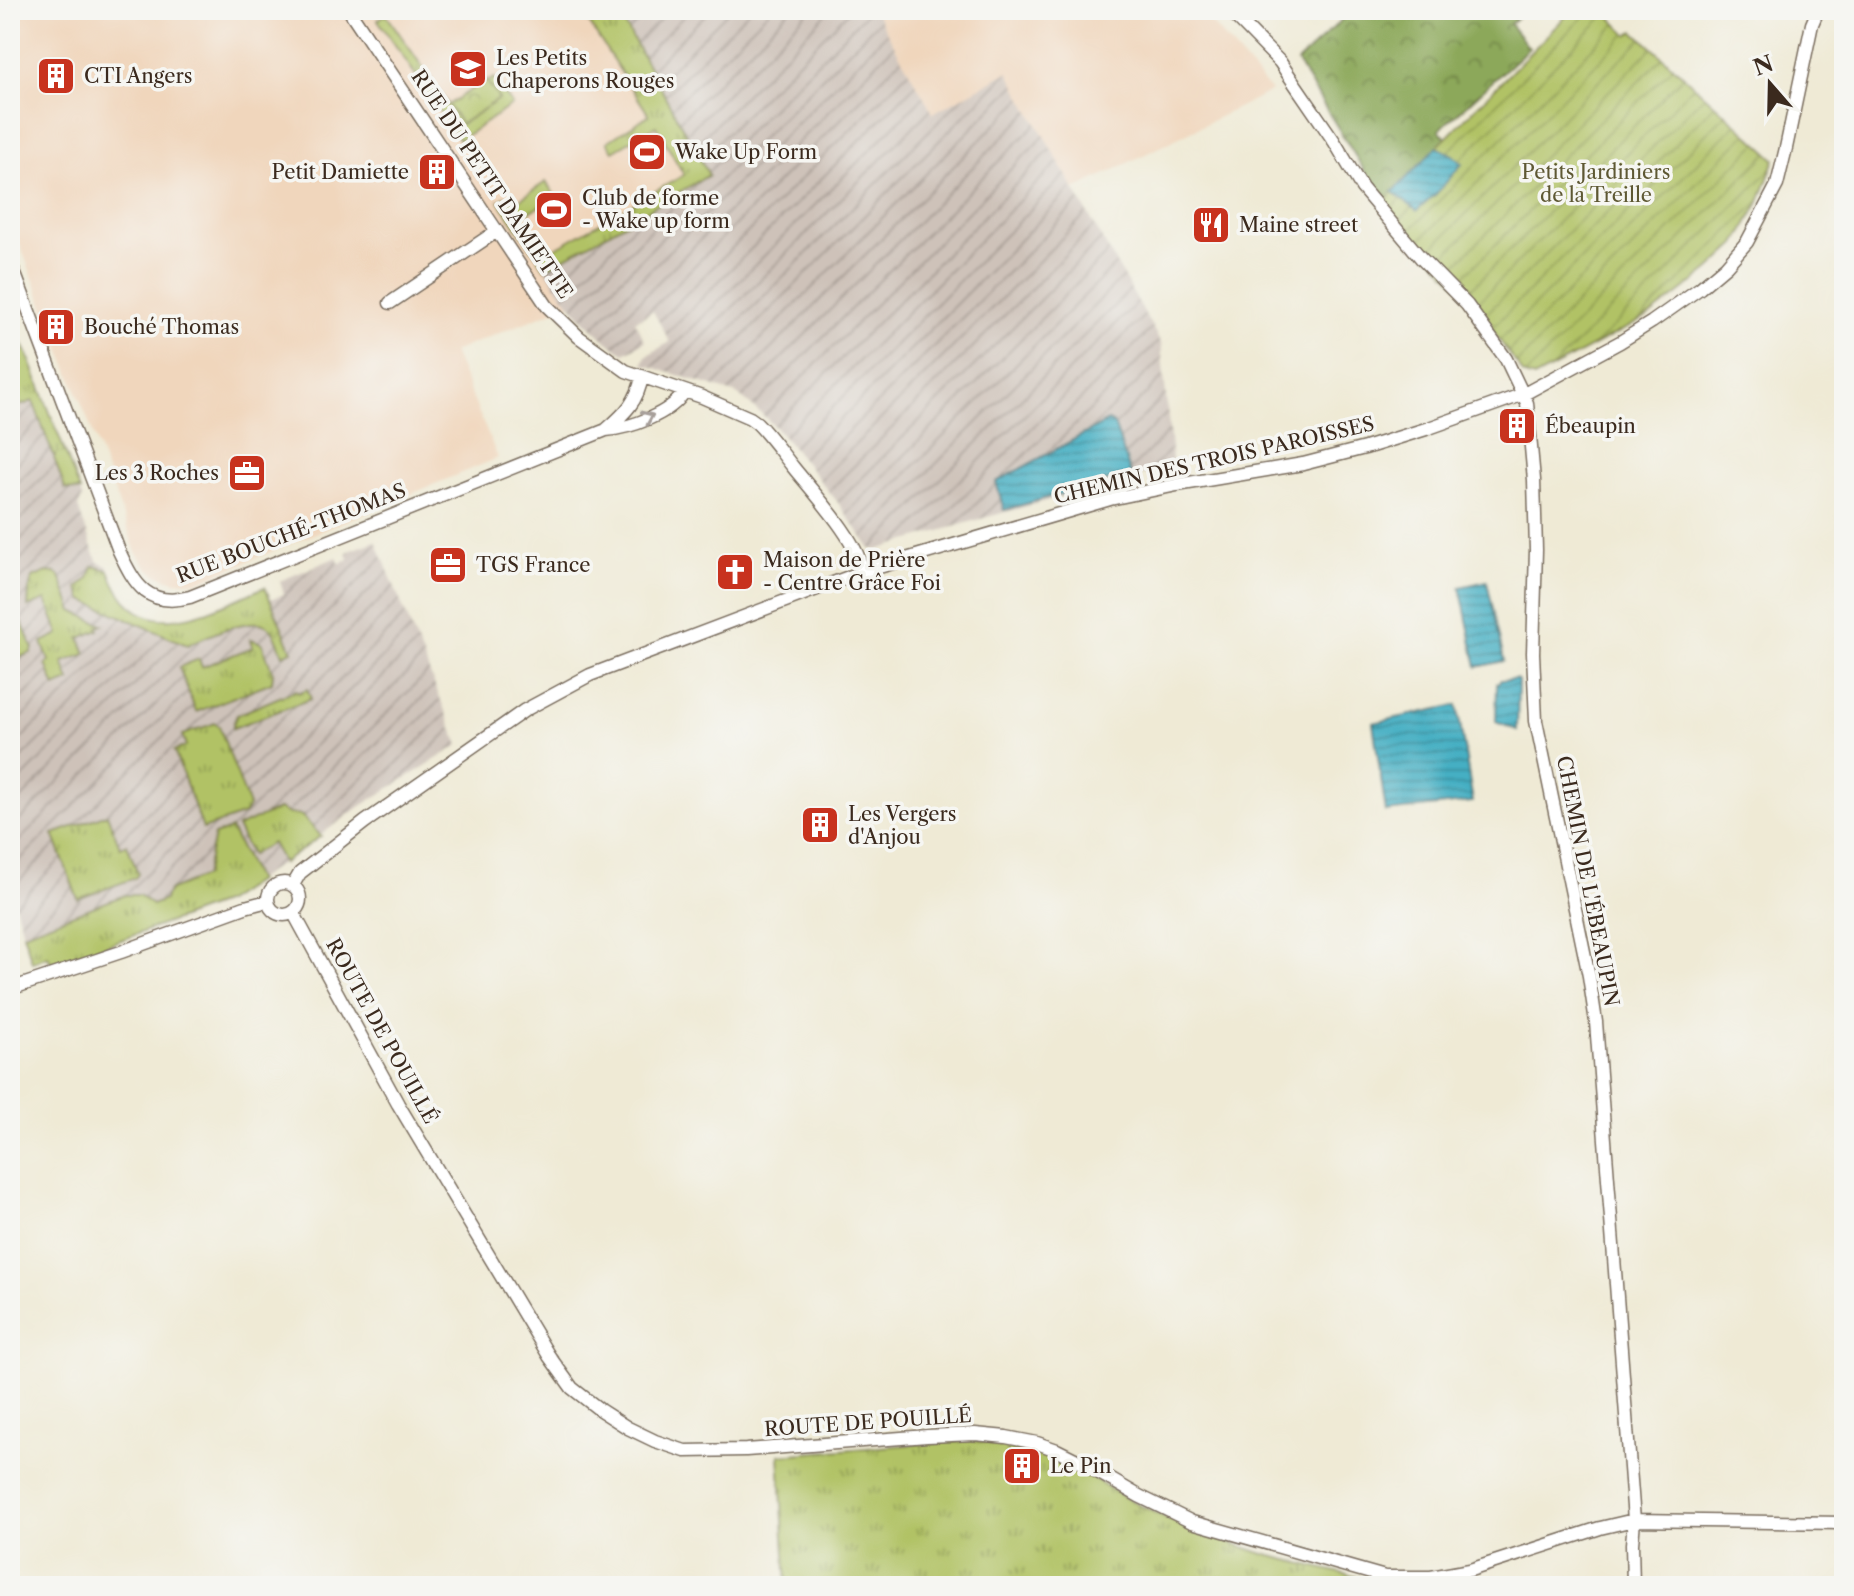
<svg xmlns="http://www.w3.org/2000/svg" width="1854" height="1596" viewBox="0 0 1854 1596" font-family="'Libre Caslon Text',serif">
	<defs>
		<pattern id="industrial-furrows" width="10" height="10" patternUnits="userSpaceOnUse" patternTransform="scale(2)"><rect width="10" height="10" fill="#cec2b9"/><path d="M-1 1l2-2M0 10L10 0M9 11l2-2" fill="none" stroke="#a89e96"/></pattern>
		<pattern id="grass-tufts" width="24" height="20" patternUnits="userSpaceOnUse" patternTransform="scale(2)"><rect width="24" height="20" fill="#b1c265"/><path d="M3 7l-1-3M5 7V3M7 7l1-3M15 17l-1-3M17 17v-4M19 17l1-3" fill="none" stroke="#919e53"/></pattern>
		<pattern id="forest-crowns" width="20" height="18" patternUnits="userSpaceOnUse" patternTransform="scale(2)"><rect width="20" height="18" fill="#8ca85a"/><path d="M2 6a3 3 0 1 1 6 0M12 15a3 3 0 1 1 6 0" fill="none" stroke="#74894a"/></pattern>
		<pattern id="park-crowns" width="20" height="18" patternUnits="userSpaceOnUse" patternTransform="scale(2)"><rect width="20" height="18" fill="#b1c265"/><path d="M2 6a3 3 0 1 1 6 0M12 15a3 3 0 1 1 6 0" fill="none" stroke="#919e53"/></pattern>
		<pattern id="garden-furrows" width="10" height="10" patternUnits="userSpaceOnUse" patternTransform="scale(2)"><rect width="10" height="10" fill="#b1c265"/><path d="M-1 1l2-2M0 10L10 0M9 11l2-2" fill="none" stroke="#919e53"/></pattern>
		<pattern id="water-rules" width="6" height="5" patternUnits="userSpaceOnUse" patternTransform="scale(2)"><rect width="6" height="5" fill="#45afc3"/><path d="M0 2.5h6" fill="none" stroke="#3b8f9e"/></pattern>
	</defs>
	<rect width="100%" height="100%" fill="#f6f6f2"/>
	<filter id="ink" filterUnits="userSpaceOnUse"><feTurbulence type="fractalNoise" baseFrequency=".0125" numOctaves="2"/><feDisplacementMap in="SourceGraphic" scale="16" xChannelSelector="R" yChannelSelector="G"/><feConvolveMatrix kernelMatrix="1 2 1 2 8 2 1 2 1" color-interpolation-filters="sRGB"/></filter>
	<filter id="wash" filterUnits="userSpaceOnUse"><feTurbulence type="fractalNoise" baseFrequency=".006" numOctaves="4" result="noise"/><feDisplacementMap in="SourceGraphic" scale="32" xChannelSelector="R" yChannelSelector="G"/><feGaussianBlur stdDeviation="1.8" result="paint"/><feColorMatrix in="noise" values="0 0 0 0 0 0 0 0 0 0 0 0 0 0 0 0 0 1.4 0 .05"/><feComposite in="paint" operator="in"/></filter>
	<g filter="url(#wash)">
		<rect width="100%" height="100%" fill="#efead5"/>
		<path fill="#f0d6bc" d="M10 10H617L709 175 546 269 570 304 453 352 498 458 202 580 193 582 174 581 156 574 148 568 136 552 93 433 10 219Z
			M874 10H1200L1271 91 1074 190 1008 73 933 114Z"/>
		<path fill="url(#industrial-furrows)" d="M617 10H874L933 113 1008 72 1161 343 1173 470 1148 473 973 521 877 550 871 549 836 500 780 432 764 416 737 394 643 364 646 356 670 342 653 311 635 321 645 341 624 353 605 340 582 318 559 290 545 269 709 175Z
			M10 340 13 347 22 343 27 353 80 491 82 498 78 507 92 548 98 562 107 566 113 581 125 600 144 614 166 620 189 618 265 587 271 599 284 594 280 581 337 557 339 563 344 562 349 559 347 552 376 541 459 745 361 806 229 900 52 965 48 956 32 962 10 889Z"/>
		<path fill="url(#grass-tufts)" stroke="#767642" stroke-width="2" d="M602 10H617L709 175 545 269 499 201 507 196 513 204 546 182 556 197 521 217 545 254 684 175 656 126 613 151 607 142 649 115 587 20Z
			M386 14 430 78 421 83 378 20Z
			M494 78 512 105 459 140 422 85 431 79 461 124 499 99 487 82Z
			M10 340 13 347 22 343 27 353 80 491 65 489 54 458 55 455H53L33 401 10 409Z
			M93 566 109 570C138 654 210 610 265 587L292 651 283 655C279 645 276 632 267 626 251 614 205 638 187 645L83 600 78 588 89 578Z
			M47 572 55 573 60 576 73 611 103 625 98 627 99 630 80 638 86 654 63 662 70 681 55 687 46 664 49 661 42 642 59 634 46 600 28 607 29 590 32 578Z
			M19 616 33 649 31 653 17 658 15 656 10 658V635L13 633 10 619Z
			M251 639 262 643 273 673 272 682 196 712 179 667 199 659 202 667 253 647Z
			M307 689 311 699 233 728V724L237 715 296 690 298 693Z
			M215 723 219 726 249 806 245 814 203 829 174 751 186 746 182 735Z
			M279 809 289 814 301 815 321 836 283 863 272 843 251 855 237 827Z
			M107 814 120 847 127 844 138 874 135 878 78 899 53 834Z
			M231 829 257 881 225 902 52 965 48 956 32 962 23 933 125 895H139L152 905 164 900 165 896 170 890 205 876 214 835Z
			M967 1440 1029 1448 1073 1466 1133 1502 1187 1528 1267 1555 1382 1583 1406 1586H787L779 1455Z"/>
		<path fill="url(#forest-crowns)" stroke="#64693c" stroke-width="2" d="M1352 10H1524L1510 24 1529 48 1439 130 1493 187 1430 243 1379 194 1297 62Z"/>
		<path fill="url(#park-crowns)" stroke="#767642" stroke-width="2" d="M486 80 499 99 461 124 448 105Z"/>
		<path fill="url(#garden-furrows)" stroke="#767642" stroke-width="2" d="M1572 10H1603L1628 35 1634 31 1775 159 1759 202 1735 246 1709 270 1651 315 1534 378 1524 375 1474 304 1383 202Z"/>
		<path fill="url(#water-rules)" stroke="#406c70" stroke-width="2" d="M1437 147 1453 155 1462 164 1436 194 1417 211 1393 192Z
			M1108 421 1114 424 1131 474 1004 510 996 482Z
			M1487 581 1504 661 1477 667 1460 587Z
			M1516 679 1518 681 1517 730 1496 722 1497 683 1501 680Z
			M1457 705 1473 802 1386 812 1373 723Z"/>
	</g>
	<g filter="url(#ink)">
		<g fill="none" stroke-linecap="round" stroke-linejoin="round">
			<g stroke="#7a6d5e" stroke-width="15">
				<path id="street" d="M349 10 547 306 579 337 626 371 702 397 750 418 757 423C770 436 781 452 793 467 812 491 861 543 862 572
					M1229 10 1280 62 1288 74 1334 141 1362 188 1421 258 1467 305 1506 359 1527 403 1534 480 1536 550 1533 653 1536 721 1589 976 1596 1022 1634 1520 1632 1544 1633 1586
					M10 261 119 551C135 585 148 608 190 597L606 430C624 414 638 402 642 376
					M390 303 497 231
					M606 430C630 428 671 414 684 392
					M268 899a16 16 0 1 1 32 0a16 16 0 1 1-32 0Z
					M293 885 300 873 365 822 525 710 590 675 862 572 1110 499 1177 485 1303 464 1365 448 1426 429 1524 394 1620 342 1652 322 1700 288 1726 266 1747 242 1777 185 1786 148 1812 24 1818 10
					M293 912 398 1104 549 1356 572 1388 600 1410 628 1428 655 1441 685 1451 746 1450 927 1436 975 1434 1006 1437 1037 1443 1057 1450 1077 1460 1139 1496 1192 1522 1385 1577H1431L1470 1570 1600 1528 1634 1520 1844 1523
					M10 989 121 952 245 907 268 901"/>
			</g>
			<use href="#street" stroke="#fff" stroke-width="12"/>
		</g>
		<defs><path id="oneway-chevron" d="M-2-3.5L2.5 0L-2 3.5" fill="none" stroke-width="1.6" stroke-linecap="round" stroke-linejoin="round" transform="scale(2)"/></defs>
		<use stroke="#a79f9a" href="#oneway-chevron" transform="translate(648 417) rotate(-24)"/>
	</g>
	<defs>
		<g id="school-square" transform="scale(2)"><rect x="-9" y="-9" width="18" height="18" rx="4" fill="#c8321e" stroke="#f6f6f2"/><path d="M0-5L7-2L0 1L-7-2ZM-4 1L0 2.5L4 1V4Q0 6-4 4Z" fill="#fff"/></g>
		<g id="building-square" transform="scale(2)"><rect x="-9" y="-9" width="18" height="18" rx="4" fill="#c8321e" stroke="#f6f6f2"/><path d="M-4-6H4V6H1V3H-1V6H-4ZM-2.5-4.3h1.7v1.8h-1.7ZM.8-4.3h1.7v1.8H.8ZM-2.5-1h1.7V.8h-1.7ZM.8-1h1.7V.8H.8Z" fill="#fff"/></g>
		<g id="stadium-square" transform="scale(2)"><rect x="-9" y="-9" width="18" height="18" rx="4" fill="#c8321e" stroke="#f6f6f2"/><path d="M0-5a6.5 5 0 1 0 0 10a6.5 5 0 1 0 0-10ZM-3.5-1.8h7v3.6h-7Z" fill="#fff"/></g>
		<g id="restaurant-square" transform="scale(2)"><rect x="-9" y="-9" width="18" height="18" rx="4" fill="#c8321e" stroke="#f6f6f2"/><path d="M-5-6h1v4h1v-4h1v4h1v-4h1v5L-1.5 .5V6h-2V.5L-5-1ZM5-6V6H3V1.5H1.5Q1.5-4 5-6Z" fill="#fff"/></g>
		<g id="office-square" transform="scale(2)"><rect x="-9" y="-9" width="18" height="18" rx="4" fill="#c8321e" stroke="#f6f6f2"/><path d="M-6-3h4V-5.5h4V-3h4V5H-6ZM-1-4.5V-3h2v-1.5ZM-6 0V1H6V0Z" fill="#fff"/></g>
		<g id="church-square" transform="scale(2)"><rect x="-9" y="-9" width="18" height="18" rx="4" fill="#c8321e" stroke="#f6f6f2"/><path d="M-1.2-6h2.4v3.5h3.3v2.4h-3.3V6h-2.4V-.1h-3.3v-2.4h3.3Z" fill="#fff"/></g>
	</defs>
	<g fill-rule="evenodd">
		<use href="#school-square" x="468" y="69"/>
		<use href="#building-square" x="56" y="76"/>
		<use href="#stadium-square" x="647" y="152"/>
		<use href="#building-square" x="437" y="172"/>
		<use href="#stadium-square" x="554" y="210"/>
		<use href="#restaurant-square" x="1211" y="225"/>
		<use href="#building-square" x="56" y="327"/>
		<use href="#building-square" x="1517" y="426"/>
		<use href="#office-square" x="247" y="473"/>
		<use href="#office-square" x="448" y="565"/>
		<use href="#church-square" x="735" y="572"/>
		<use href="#building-square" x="820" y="825"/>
		<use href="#building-square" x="1022" y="1466"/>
	</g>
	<g text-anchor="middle" stroke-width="7" stroke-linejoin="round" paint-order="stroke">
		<g font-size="20" fill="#3b2a1e" stroke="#f6f6f2" text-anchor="start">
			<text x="496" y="65">Les Petits<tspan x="496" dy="23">Chaperons Rouges</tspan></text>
			<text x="84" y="83">CTI Angers</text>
			<text x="675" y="159">Wake Up Form</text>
			<text x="409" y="179" text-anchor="end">Petit Damiette</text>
			<text x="582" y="205">Club de forme<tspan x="582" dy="23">- Wake up form</tspan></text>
			<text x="1239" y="232">Maine street</text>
			<text x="84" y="334">Bouché Thomas</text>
			<text x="1545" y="433">Ébeaupin</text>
			<text x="219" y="480" text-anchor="end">Les 3 Roches</text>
			<text x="763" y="567">Maison de Prière<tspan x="763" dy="23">- Centre Grâce Foi</tspan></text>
			<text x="476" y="572">TGS France</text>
			<text x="848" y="821">Les Vergers<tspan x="848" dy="23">d'Anjou</tspan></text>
			<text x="1050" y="1473">Le Pin</text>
		</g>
		<g font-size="20" fill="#5e5833" stroke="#f6f6f2">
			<text x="1596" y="179">Petits Jardiniers<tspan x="1596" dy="23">de la Treille</tspan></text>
		</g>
		<g font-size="20" fill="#3b2a1e" stroke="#f6f6f2">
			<text transform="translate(492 184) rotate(56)" y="7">RUE DU PETIT DAMIETTE</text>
			<text transform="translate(1214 460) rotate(-13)" y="7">CHEMIN DES TROIS PAROISSES</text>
			<text transform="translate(291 533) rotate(-21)" y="7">RUE BOUCHÉ-THOMAS</text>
			<text transform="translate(1588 881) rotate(79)" y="7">CHEMIN DE L'ÉBEAUPIN</text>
			<text transform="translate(382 1031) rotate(61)" y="7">ROUTE DE POUILLÉ</text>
			<text transform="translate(868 1422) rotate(-4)" y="7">ROUTE DE POUILLÉ</text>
		</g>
	</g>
	<rect width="1854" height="1596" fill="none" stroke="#f6f6f2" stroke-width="40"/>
	<g transform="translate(1770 84) rotate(340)" stroke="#f6f6f2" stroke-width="6" paint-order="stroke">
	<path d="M0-6L14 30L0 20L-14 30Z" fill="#3b2a1e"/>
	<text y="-12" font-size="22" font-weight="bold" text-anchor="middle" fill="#3b2a1e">N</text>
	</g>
</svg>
